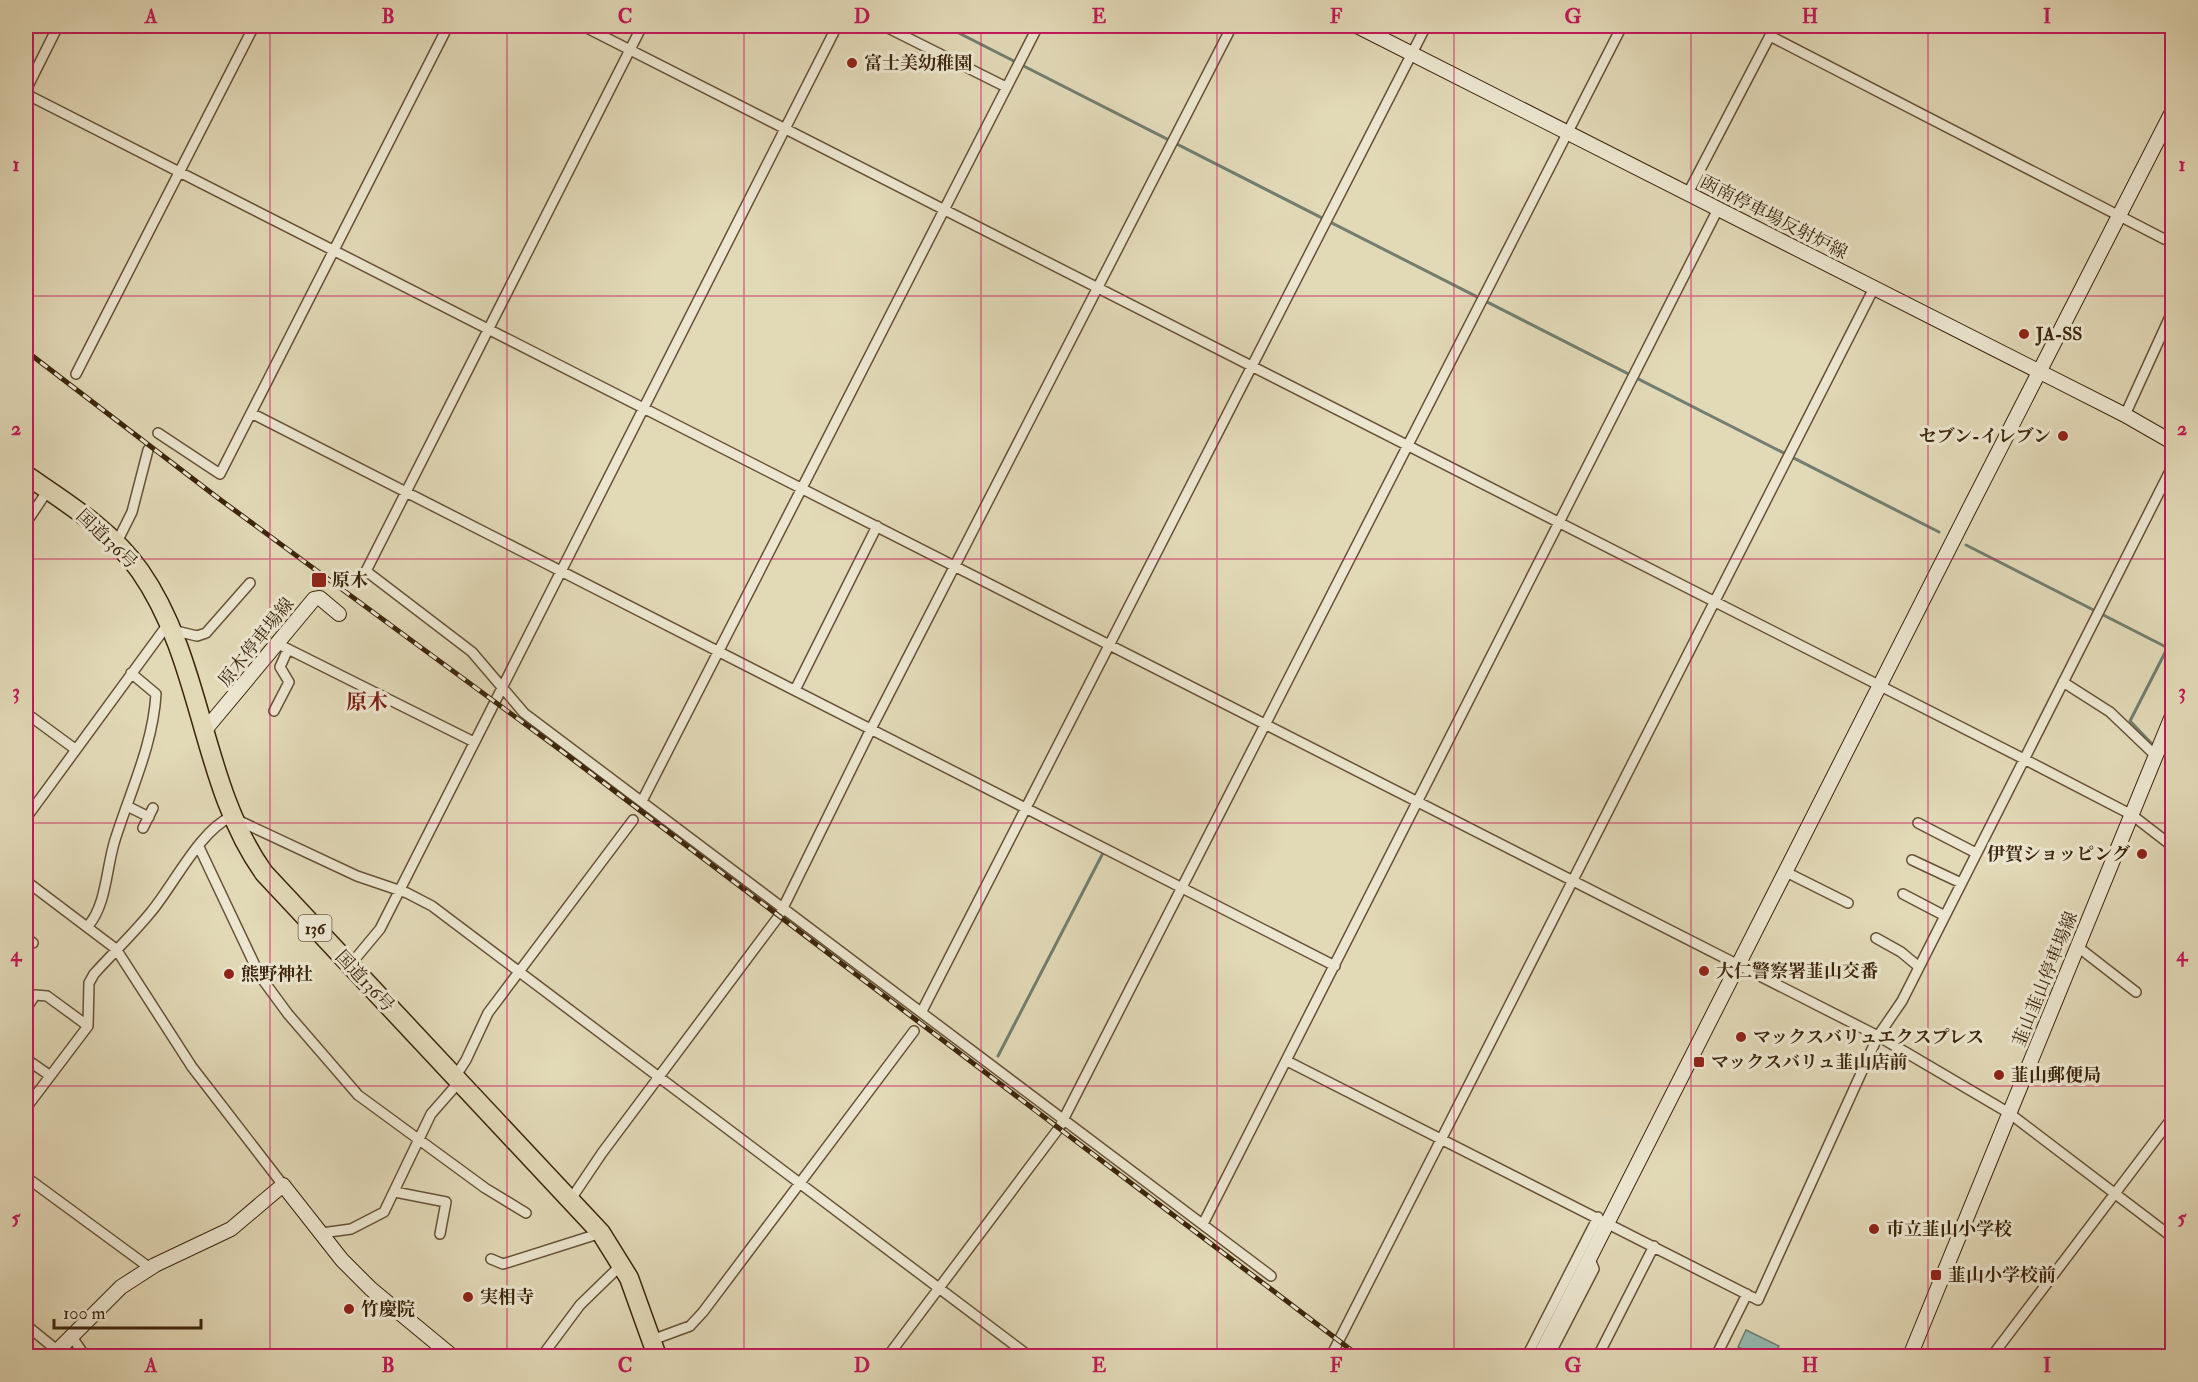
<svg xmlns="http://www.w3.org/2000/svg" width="2198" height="1382" viewBox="0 0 2198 1382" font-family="'IM FELL Double Pica','Noto Serif JP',serif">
	<rect width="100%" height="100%" fill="#e2d9b7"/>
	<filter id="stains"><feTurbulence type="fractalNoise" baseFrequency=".00333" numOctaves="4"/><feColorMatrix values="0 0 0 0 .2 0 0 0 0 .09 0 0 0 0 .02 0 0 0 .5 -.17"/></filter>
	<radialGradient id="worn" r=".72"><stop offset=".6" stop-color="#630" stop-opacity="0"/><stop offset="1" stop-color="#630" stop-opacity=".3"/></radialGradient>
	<path fill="#95bab2" stroke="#717e70" stroke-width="1.5" d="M1746 1330 1779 1346 1774 1356H1756L1738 1347Z"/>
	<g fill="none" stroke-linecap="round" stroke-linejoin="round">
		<path stroke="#717e70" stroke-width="3" d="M945 26 1939 532
			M1966 545 2168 648
			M2154 746 2130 721 2172 639
			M2162 752 2172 757
			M998 1056 1104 851"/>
		<g stroke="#665237" stroke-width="12">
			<path id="street" d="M583 26 2024 759 2132 815 2172 846
				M642 26 366 571 472 652 524 713 1271 1276
				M884 26 1006 87
				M1770 36 2172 243
				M26 90 58 26
				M26 94 1878 1036 2009 1113 2172 1237
				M1688 193 1775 26
				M76 374 254 26
				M251 413 1335 966
				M2125 415 2172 312
				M158 433 220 474 448 26
				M26 523 48 490
				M116 544 132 512 148 450
				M172 630 197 636 206 633 250 583
				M278 644 474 742
				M2063 682 2110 712 2156 756
				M795 690 877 526
				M274 711 289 682 280 667 288 649
				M26 713 75 749
				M642 801 1038 26
				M127 806 149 817
				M26 818 168 624
				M1918 823 1976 853
				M143 828 153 808
				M199 847 260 976 288 1014 358 1095 485 1188 526 1213
				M1912 860 1961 883
				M1786 872 1848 903
				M26 881 116 949 192 1067 283 1185
				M1903 894 1945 916
				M88 926C107 904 106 868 115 840 130 792 153 745 156 694L131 673
				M26 938 33 943
				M1876 938 1901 952 1919 967
				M2078 947 2136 992
				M350 965 380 929 837 26
				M26 1009 35 995 47 996 88 1026
				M922 1011 1426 26
				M26 1059 49 1075
				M1287 1061 1758 1300 1878 1036 1902 1001 2172 467
				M455 1077 466 1060 488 1013 633 820
				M26 1108 88 1026 89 983 94 974C113 953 133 934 151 912 173 886 200 830 231 817L357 876 407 893 432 906 1029 1356
				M26 1177 150 1268
				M395 1192 446 1202 440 1234
				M571 1199 602 1153 779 916 871 729 1232 26
				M1203 1224 1718 209
				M322 1233 351 1229 384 1212 431 1114 460 1081
				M491 1259 503 1264 601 1233
				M26 1325 58 1351
				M72 1337 85 1356
				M652 1340 690 1326 703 1312 914 1031
				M1719 1351 1730 1356
				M542 1356 580 1305 621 1265
				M888 1356 1059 1128 1622 26
				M1331 1356 1874 288
				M1527 1356 1598 1217
				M1549 1356 1594 1269 1590 1259
				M1598 1356 1654 1246
				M1716 1356 1747 1294
				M1992 1356 2172 1118"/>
		</g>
		<g stroke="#3c250c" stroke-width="16">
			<path id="secondary" d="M1357 26 2125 415 2172 442
				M205 730 314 599 320 598 339 614
				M52 1356 121 1287 155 1265 231 1229 283 1185 342 1260 371 1289 452 1356
				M1540 1356C1753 943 1958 525 2172 112
				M1910 1356 2172 716"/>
		</g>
		<g stroke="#3c250c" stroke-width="21">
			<path id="highway" d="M26 475C67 503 111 530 140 571 204 663 200 783 264 873L601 1233 629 1278 657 1356"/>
		</g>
		<use href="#street" stroke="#ece6d0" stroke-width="9"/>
		<use href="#secondary" stroke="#ece6d0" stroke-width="14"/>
		<use href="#highway" stroke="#e2d9b7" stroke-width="18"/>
		<g stroke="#3c250c" stroke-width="5">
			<path id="rail" d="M26 351 218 498 563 752 1359 1356"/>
		</g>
		<use href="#rail" stroke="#ece6d0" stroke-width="3" stroke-dasharray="9" stroke-linecap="butt"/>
	</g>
	<path fill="none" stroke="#c2185b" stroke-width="1.5" stroke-opacity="0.55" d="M270 26V1356M507 26V1356M744 26V1356M981 26V1356M1217 26V1356M1454 26V1356M1691 26V1356M1928 26V1356M26 296H2172M26 559H2172M26 823H2172M26 1086H2172"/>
	<g fill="#8f2418" stroke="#ece6d0" stroke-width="2">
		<circle cx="852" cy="63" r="6"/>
		<circle cx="2024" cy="334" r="6"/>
		<circle cx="2063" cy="436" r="6"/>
		<rect x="311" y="572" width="16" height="16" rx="3"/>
		<circle cx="2142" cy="854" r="6"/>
		<circle cx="1704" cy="971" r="6"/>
		<circle cx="229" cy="974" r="6"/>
		<circle cx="1741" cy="1037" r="6"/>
		<rect x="1693" y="1056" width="12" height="12" rx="3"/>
		<circle cx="1999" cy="1075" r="6"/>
		<circle cx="1874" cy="1229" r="6"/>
		<rect x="1930" y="1269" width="12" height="12" rx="3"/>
		<circle cx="468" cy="1297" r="6"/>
		<circle cx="349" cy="1309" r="6"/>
	</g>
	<g text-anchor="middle" stroke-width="6" stroke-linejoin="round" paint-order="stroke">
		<rect fill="#ece6d0" stroke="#715f47" stroke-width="1.5" x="298.5" y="915" width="33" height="26" rx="4.5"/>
		<g font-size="16" font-weight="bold" fill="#3c250c">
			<text x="315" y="934">136</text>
		</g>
		<g font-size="18" font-weight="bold" fill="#3c250c" stroke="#ece6d0" text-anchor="start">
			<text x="864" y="69">富士美幼稚園</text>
			<text x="2036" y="340">JA-SS</text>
			<text x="2051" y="442" text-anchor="end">セブン-イレブン</text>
			<text x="332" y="586">原木</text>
			<text x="2130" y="860" text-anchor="end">伊賀ショッピング</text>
			<text x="1716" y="977">大仁警察署韮山交番</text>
			<text x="241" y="980">熊野神社</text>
			<text x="1753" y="1043">マックスバリュエクスプレス</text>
			<text x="1711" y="1068">マックスバリュ韮山店前</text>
			<text x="2011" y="1081">韮山郵便局</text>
			<text x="1886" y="1235">市立韮山小学校</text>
			<text x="1948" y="1281">韮山小学校前</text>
			<text x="480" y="1303">実相寺</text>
			<text x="361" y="1315">竹慶院</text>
		</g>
		<g font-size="18" fill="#3c250c" stroke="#ece6d0">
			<text transform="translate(1774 217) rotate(27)" y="6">函南停車場反射炉線</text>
			<text transform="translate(107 539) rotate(44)" y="6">国道136号</text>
			<text transform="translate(256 642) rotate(-51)" y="6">原木停車場線</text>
			<text transform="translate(2045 979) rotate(-68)" y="6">韮山韮山停車場線</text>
			<text transform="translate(365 981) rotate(47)" y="6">国道136号</text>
		</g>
		<g font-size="21" font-weight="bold" fill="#7a1f14" stroke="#ece6d0">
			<text x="367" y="709">原木</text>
		</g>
	</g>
	<rect width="2198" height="1382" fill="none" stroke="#e2d9b7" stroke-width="66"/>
	<path d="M54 1319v9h147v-9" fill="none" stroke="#3c250c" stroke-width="3"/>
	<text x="63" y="1319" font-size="18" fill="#3c250c" stroke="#ece6d0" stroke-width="4.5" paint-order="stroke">100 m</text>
	<rect x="33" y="33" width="2132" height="1316" fill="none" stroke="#c2185b" stroke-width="2"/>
	<g font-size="20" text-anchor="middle" font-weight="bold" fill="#c2185b">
		<text x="151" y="23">A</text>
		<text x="388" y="23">B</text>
		<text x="625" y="23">C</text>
		<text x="862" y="23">D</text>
		<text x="1099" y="23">E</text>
		<text x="1336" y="23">F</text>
		<text x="1573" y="23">G</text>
		<text x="1810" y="23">H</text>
		<text x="2047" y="23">I</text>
		<text x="16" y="171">1</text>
		<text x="2182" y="171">1</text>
		<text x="16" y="435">2</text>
		<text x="2182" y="435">2</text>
		<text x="16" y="698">3</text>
		<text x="2182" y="698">3</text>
		<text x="16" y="961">4</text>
		<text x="2182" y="961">4</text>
		<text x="16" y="1224">5</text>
		<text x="2182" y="1224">5</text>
		<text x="151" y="1372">A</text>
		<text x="388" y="1372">B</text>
		<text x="625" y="1372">C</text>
		<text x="862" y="1372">D</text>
		<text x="1099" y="1372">E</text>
		<text x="1336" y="1372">F</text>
		<text x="1573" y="1372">G</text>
		<text x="1810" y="1372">H</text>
		<text x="2047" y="1372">I</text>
	</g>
	<rect width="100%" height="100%" filter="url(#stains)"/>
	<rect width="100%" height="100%" fill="url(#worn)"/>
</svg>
